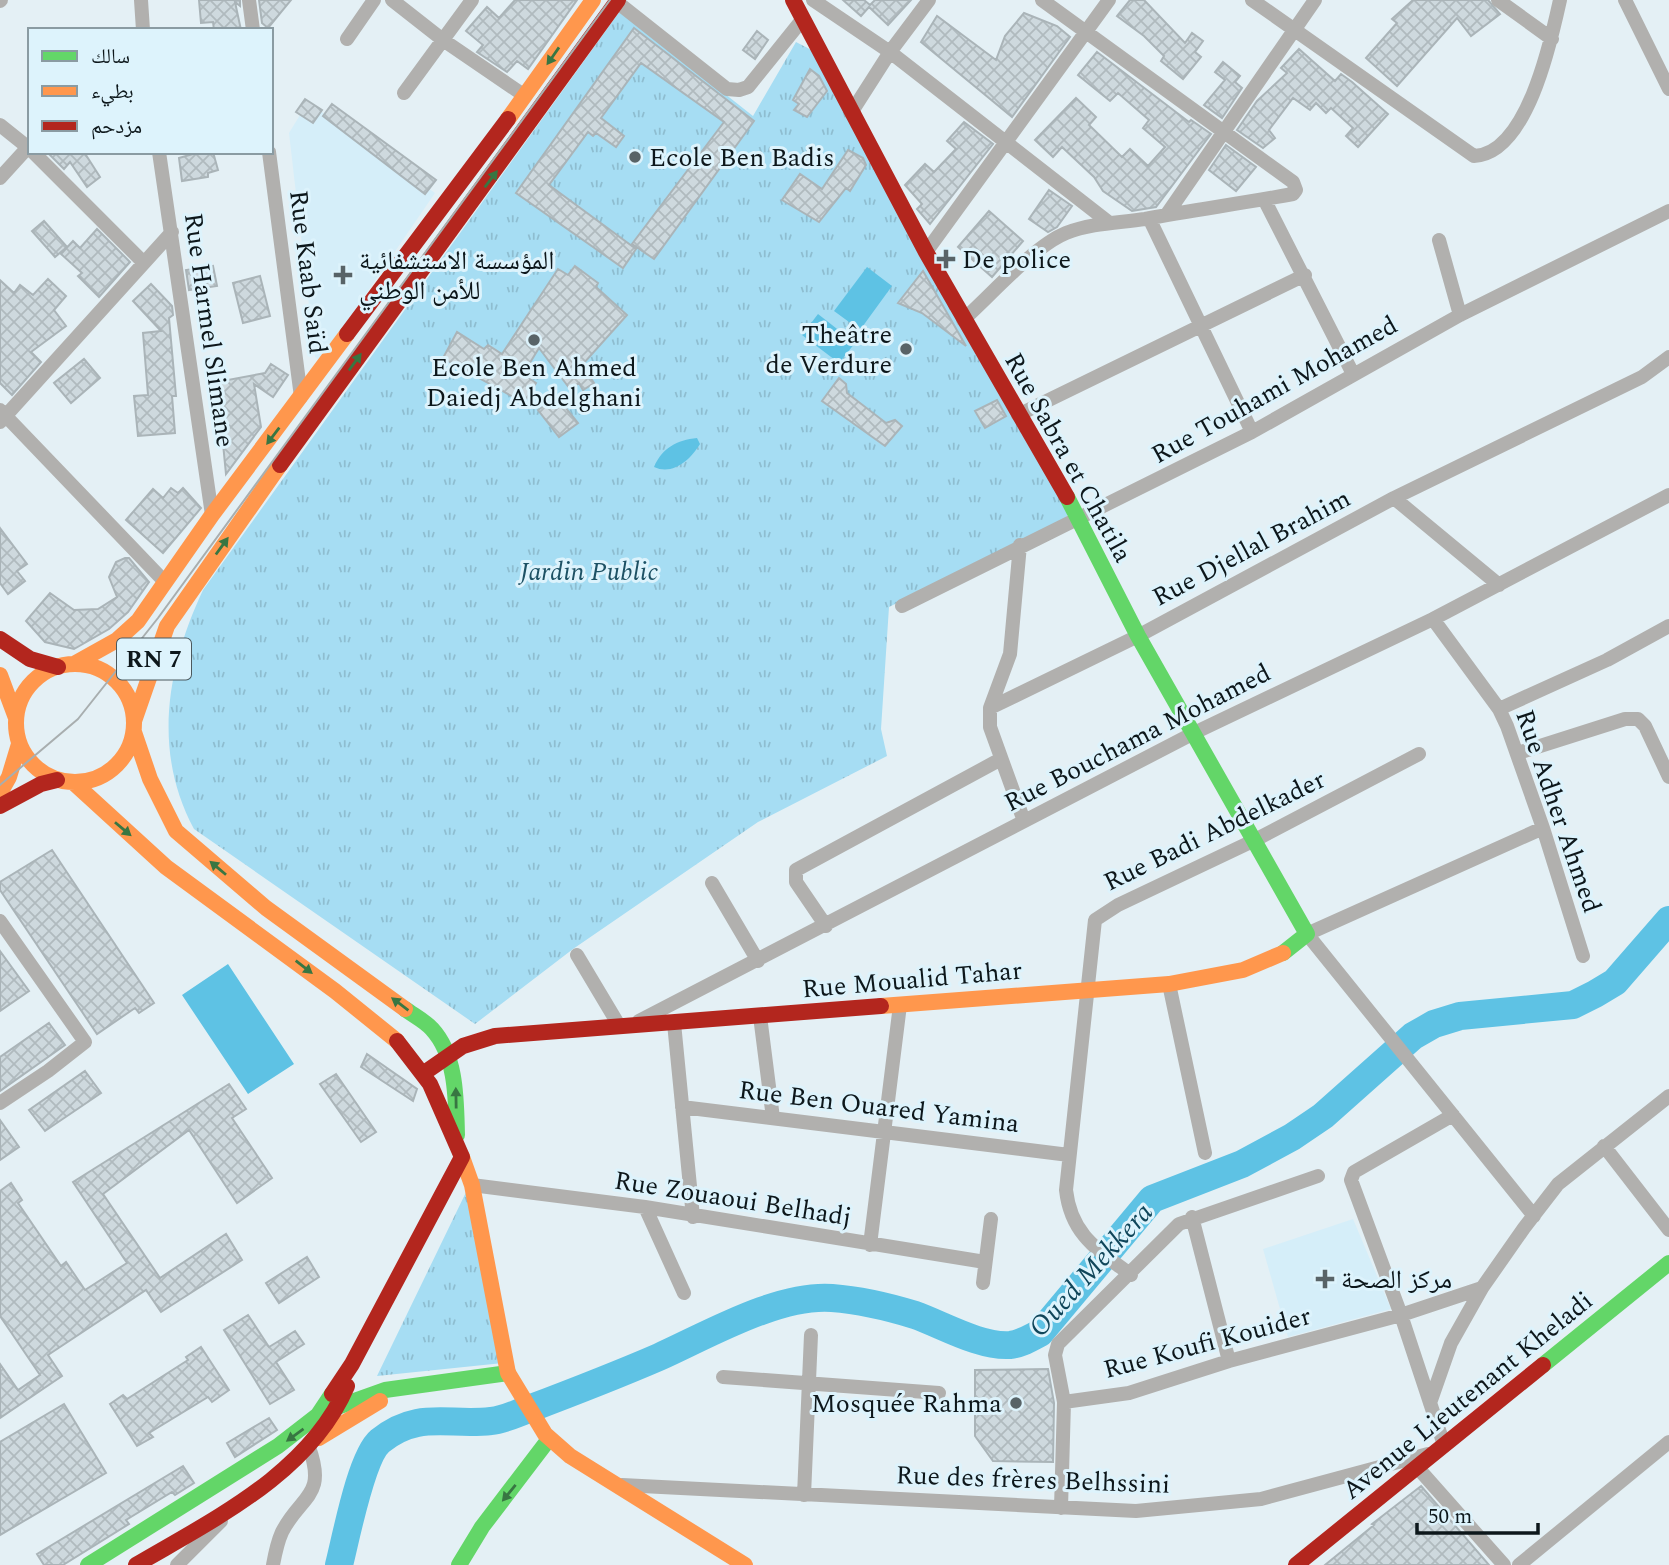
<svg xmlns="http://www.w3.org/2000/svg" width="1669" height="1565" viewBox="0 0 1669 1565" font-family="Spectral,'Noto Naskh Arabic',serif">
	<defs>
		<pattern id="park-tufts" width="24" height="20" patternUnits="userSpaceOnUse" patternTransform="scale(1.75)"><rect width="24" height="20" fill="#a6ddf3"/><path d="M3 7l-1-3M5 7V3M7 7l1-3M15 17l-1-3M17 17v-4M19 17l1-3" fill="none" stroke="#8ebdd0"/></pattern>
		<pattern id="building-cross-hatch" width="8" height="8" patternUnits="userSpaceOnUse" patternTransform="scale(1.75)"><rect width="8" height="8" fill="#ced9de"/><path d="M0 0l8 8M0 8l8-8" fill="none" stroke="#b0babe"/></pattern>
	</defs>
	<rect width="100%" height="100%" fill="#e4f0f5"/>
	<path fill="#d5eef9" d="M308 102 435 193 320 361 315 357 289 133Z
		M1353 1219 1391 1309 1288 1337 1263 1249Z"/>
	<path fill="url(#park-tufts)" d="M620 11 753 116 796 42 821 55 1070 510 1066 518 889 607 881 729 887 756 758 822 573 949 475 1024 194 829C152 751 167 667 203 590Z
		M470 1184 503 1363 377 1376Z"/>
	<path fill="#5ec2e4" d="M867 267 892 286 860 330 834 311Z
		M818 314 855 343 839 363 802 335Z
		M697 438 700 444C691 459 673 476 654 467 662 448 677 440 697 438Z
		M228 964 294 1064 248 1094 182 995Z"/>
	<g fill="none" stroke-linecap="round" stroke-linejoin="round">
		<path stroke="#5ec2e4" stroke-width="28" d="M339 1565C346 1538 361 1457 380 1441 418 1410 448 1426 491 1421 503 1420 515 1414 526 1410 571 1393 615 1376 659 1357 708 1335 778 1294 832 1298 859 1300 889 1307 915 1315 943 1325 980 1347 1010 1345 1021 1344 1030 1338 1040 1333L1152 1199 1242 1164 1292 1137 1323 1116 1413 1036 1434 1024 1460 1016 1573 1005 1595 994 1615 982 1669 920"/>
	</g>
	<path fill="url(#building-cross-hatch)" stroke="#aab4b8" stroke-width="2" d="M199 0H240V6L235 2 241 30H214L213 22 201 23Z
		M259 0H291L268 28 262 23Z
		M515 0H577L528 69 517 61 507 72 477 52 483 45 466 31 487 7 499 18Z
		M843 0H864L870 5 875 0H911L888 25 869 7 861 16Z
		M1130 0H1144L1185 43 1192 33 1203 41 1195 52 1201 57 1183 79 1161 61 1164 56 1144 36 1117 16Z
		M1413 0H1488L1500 14 1471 36 1457 18 1397 86 1366 58 1397 23 1392 19Z
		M1024 13 1057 26 1070 37 1012 117 921 42 937 16 996 60 1005 36Z
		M634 28 754 121 654 259 632 244 724 122 641 63 601 118 624 136 616 147 596 133 593 136 588 132 549 185 636 249 623 268 516 193Z
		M757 31 768 40 755 59 743 50Z
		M1299 49 1335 81 1341 74 1352 82 1388 114 1358 147 1346 136 1353 128 1331 108 1326 113 1316 103 1310 110 1293 98 1269 130 1275 138 1263 148 1237 130 1257 101 1287 73 1281 68Z
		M1097 52 1189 122 1191 120 1211 134 1156 207 1132 211 1103 191 1094 177 1062 147 1053 157 1035 140 1076 98 1096 117 1089 125 1122 157 1130 149 1148 166 1165 147 1143 128 1149 120 1118 93 1110 101 1078 75Z
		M1223 62 1240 76 1235 82 1242 88 1222 118 1204 105 1225 80 1215 72Z
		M810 69 819 76 827 91 807 117 794 110 799 104 793 100Z
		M305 99 322 110 313 123 296 112Z
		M332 104 436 180 425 194 323 116Z
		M964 122 993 144 930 224 917 209 922 204 905 185 925 164 934 172 956 149 947 141Z
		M1226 145 1256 167 1236 191 1209 170Z
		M848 150 863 158 866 165 850 191 846 188 819 222 782 200 800 174 822 189Z
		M47 152H84L100 177 87 187 70 162 64 169Z
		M200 152H213L218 170 208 173V177L182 181 179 158Z
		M1049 190 1072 206 1057 227 1048 232 1029 219Z
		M989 211 1023 241 992 277 958 247Z
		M44 221 67 247 55 257 32 231Z
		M97 229 130 262 99 297 78 276 82 273 61 254 73 241 80 248Z
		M213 266 217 286 189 290 186 270Z
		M575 266 598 283 596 287 627 315 582 365 594 383 583 390 579 383 570 389 539 348 523 374 536 383 524 403 443 358 457 332 484 349 488 345 502 354 558 269 568 275Z
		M923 271 966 346 922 313 898 303Z
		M260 276 270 316 243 323 233 283Z
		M48 279 66 296 54 310 66 326 31 352 41 362 12 395 0 383V280L14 293 20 285 33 295Z
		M151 284 172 306 173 315 169 318 176 396H172L175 433 138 436 134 396 148 395 143 333 161 331 133 301Z
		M84 359 100 378 71 403 54 383Z
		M271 364 288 375 273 397 254 384 261 427 226 474 217 382 265 373Z
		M839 378 846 384 847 393 886 423 895 420 902 426 885 446 822 401Z
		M557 397 578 423 559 437 538 410Z
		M997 400 1006 416 985 428 975 411Z
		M171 488 178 493 183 488 201 508 163 553 126 520 153 489 163 498Z
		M0 528 27 564 17 571 25 581 8 594 0 583Z
		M125 558H129L149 582 128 612 109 629 74 649 45 642 26 621 50 593 74 610 98 609 117 597 109 577 116 562Z
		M52 850 154 1003 139 1013 135 1008 97 1034 0 890V882Z
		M0 951 29 991 0 1011Z
		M49 1023 65 1045 0 1091V1057Z
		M367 1054 417 1089 413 1101 361 1067Z
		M85 1071 101 1093 45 1131 29 1110Z
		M336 1074 376 1132 361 1142 320 1084Z
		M229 1084 246 1109 232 1118 272 1178 237 1203 189 1130 103 1194 160 1278 226 1234 242 1260 161 1312 146 1290 48 1355 62 1376 0 1418V1364L18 1390 40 1375 0 1316V1191L11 1183 22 1200 18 1203 61 1266 66 1262 85 1290 127 1263 73 1182Z
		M0 1120 19 1147 0 1160Z
		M307 1257 319 1277 279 1303 266 1283Z
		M248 1315 269 1347 295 1331 304 1344 276 1362 294 1390 270 1404 224 1330Z
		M201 1347 229 1390 212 1402 208 1397 149 1433 153 1437 137 1446 110 1404 123 1395 127 1399 188 1360 186 1357Z
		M1048 1369 1054 1403 1053 1462 993 1461 975 1436V1370Z
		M64 1404 106 1473 0 1535V1442Z
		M269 1418 277 1430 235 1457 227 1443Z
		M183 1466 194 1483 175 1495 172 1492 126 1520 129 1524 63 1565H44L37 1554Z
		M1421 1486 1489 1565H1325L1374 1525 1372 1524Z"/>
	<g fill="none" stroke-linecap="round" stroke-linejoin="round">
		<path stroke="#b1b0ae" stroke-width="14" d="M141 0 143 30
			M249 0 253 30
			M392 0 443 40 525 96
			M813 0 890 52 1107 221
			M1252 0 1474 156C1527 154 1551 41 1560 0
			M1498 0 1552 39
			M1625 0 1669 89
			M0 1 1 0
			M617 2 727 89 739 90 748 87 802 20
			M347 39 374 0
			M404 93 472 0
			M851 113 890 52 929 0
			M0 125 30 149
			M33 152 144 263
			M159 152 212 515
			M269 152 301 397
			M0 178 30 145
			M1264 199 1353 374
			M1167 214 1315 0
			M1149 218 1252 432
			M1439 240 1460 315
			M926 252 1109 0
			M963 320C990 296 1034 246 1066 233 1092 223 1118 223 1145 219 1194 210 1244 203 1293 194L1296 190 1293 182 1042 0
			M0 410 164 581
			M1018 415 1305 275
			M0 422 172 232
			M1394 498 1499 585
			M902 606 1252 432 1460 315 1669 211
			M1433 619 1499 709 1507 726 1543 828 1583 956
			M990 708 1010 654 1020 545
			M1499 709 1607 660 1669 626
			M1518 753 1625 719H1638L1645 726 1669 777
			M1024 821 990 727V708L1138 636 1394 498 1642 377 1669 357
			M712 883 758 961
			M0 921 85 1042 48 1071 0 1103
			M826 926 796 882V870L1001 759
			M577 955 620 1027
			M1169 984 1205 1153
			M760 1016 773 1118
			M639 1021 1194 733 1433 619 1669 495
			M674 1023 693 1217
			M682 1107 1069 1155
			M1604 1146 1669 1230
			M472 1185 645 1207 985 1262
			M645 1207 684 1293
			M1534 1216 1307 934 1543 828
			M1192 1217 1229 1361
			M870 1245 900 1005
			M1131 1275C1098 1250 1071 1235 1066 1190L1095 920 1118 905 1255 840 1419 754
			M983 1283 991 1219
			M723 1377 939 1393
			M1064 1402 1129 1393 1229 1361 1401 1315 1482 1288
			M1430 1403 1451 1343 1482 1288 1524 1228 1558 1184 1669 1096
			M1444 1445 1401 1315 1351 1180 1354 1172 1453 1115
			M1417 1467 1504 1565
			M622 1485 1136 1511 1261 1499 1428 1454
			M804 1495 811 1335
			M1061 1508 1064 1402 1055 1355 1058 1344 1179 1224 1318 1176
			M177 1565 221 1521
			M273 1565C275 1554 277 1543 282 1532 301 1495 327 1497 309 1447
			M1519 1565 1669 1442"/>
		<path stroke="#63d668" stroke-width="16" d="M1067 497 1138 636 1307 934 1283 953
			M405 1009C413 1015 425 1021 432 1029 457 1056 456 1101 457 1135
			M1543 1365 1669 1263
			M329 1410 385 1390 508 1373
			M88 1565 278 1446 318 1415 332 1394
			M459 1565 482 1527 549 1439"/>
		<path stroke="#ff974d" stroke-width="16" d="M508 119 593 0
			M74 664 117 640 138 621 212 515 347 334
			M16 723a59 59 0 1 1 118 0a59 59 0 1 1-118 0Z
			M0 675 16 718
			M134 721 167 626 280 465
			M134 732 150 779 176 831 266 908 405 1009
			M74 783 166 867 335 991 397 1041
			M0 793 9 777 19 744
			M881 1006 1169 984 1243 970 1283 953
			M462 1157 472 1185 508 1373 545 1434 570 1456 745 1565
			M319 1438 380 1401"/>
		<path stroke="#b3261e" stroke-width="16" d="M793 0 926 252 1067 497
			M347 334 508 119
			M280 465 618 0
			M0 639 30 659 58 667
			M0 806 41 784 57 780
			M424 1073 463 1046 495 1036 881 1006
			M332 1394 352 1364 462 1157 430 1084 397 1041
			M136 1565C214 1519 310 1473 347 1386
			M1296 1565 1543 1365"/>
		<path stroke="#a8aeaf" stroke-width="2" d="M0 785 78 719 158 618 610 0"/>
	</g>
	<defs><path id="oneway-solid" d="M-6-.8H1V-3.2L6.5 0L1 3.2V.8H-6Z" transform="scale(1.75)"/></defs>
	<g fill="#387642">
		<use href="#oneway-solid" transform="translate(553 56) rotate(125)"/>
		<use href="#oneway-solid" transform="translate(491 179) rotate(-53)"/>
		<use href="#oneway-solid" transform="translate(355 362) rotate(-54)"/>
		<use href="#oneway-solid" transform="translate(273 436) rotate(127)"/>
		<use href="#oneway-solid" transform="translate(222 546) rotate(-54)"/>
		<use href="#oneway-solid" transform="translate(123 829) rotate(40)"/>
		<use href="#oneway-solid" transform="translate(218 868) rotate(-140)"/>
		<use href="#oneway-solid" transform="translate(304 967) rotate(38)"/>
		<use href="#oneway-solid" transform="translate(400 1004) rotate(-143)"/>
		<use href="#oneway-solid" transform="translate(456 1098) rotate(-91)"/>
		<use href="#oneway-solid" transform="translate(295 1435) rotate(144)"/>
		<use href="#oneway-solid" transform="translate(509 1493) rotate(129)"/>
	</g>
	<g fill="#586367" stroke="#ddf3fc" stroke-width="2.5">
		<circle cx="635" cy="157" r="7"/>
		<path d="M942.5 248.5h7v7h7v7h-7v7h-7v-7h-7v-7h7z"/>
		<path d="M339.5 264.5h7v7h7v7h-7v7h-7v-7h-7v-7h7z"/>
		<circle cx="534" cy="340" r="7"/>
		<circle cx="906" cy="349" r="7"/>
		<path d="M1321.5 1268.5h7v7h7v7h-7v7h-7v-7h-7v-7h7z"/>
		<circle cx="1016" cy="1403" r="7"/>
	</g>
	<g text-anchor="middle" stroke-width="6" stroke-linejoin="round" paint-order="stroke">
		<rect fill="#ddf3fc" stroke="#4b595e" stroke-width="2" x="117" y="638.5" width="74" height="41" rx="5"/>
		<g font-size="24" font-weight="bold" fill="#0d171b">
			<text x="154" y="667">RN 7</text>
		</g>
		<g font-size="26" fill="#0d171b" stroke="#ddf3fc" text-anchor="start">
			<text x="649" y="166">Ecole Ben Badis</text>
			<text x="962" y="268">De police</text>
			<text x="359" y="269">المؤسسة الاستشفائية<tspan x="359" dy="30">للأمن الوطني</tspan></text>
			<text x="892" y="343" text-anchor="end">Theâtre<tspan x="892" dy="30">de Verdure</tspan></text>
			<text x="534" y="376" text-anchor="middle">Ecole Ben Ahmed<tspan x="534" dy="30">Daiedj Abdelghani</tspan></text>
			<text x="1341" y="1288">مركز الصحة</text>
			<text x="1002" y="1412" text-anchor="end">Mosquée Rahma</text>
		</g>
		<g font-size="26" fill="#0d171b" stroke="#ddf3fc">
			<text transform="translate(309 272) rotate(83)" y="9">Rue Kaab Saïd</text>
			<text transform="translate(210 330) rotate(82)" y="9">Rue Harmel Slimane</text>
			<text transform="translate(1274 389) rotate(-29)" y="9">Rue Touhami Mohamed</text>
			<text transform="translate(1069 457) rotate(61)" y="9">Rue Sabra et Chatila</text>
			<text transform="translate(1251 547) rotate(-28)" y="9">Rue Djellal Brahim</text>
			<text transform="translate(1137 737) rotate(-27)" y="9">Rue Bouchama Mohamed</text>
			<text transform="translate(1559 811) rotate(71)" y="9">Rue Adher Ahmed</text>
			<text transform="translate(1214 830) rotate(-26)" y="9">Rue Badi Abdelkader</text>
			<text transform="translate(912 979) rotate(-5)" y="9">Rue Moualid Tahar</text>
			<text transform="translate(879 1106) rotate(7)" y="9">Rue Ben Ouared Yamina</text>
			<text transform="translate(733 1198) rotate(9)" y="9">Rue Zouaoui Belhadj</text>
			<text transform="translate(1207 1342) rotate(-15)" y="9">Rue Koufi Kouider</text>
			<text transform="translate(1467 1395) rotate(-39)" y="9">Avenue Lieutenant Kheladi</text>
			<text transform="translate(1033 1479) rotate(2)" y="9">Rue des frères Belhssini</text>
		</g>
		<g font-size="26" font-style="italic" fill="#1d5164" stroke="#ddf3fc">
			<text x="589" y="580">Jardin Public</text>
		</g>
		<g font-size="28" font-style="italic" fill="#10465a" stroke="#ddf3fc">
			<text transform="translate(1090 1269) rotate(-48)" y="10">Oued Mekkera</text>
		</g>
	</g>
	<rect x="28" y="28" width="245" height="126" fill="#ddf3fc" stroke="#8a9ba2" stroke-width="2"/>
	<rect x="42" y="51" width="35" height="10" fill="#63d668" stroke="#8a9ba2" stroke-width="2"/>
	<text x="91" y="63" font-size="21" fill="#0d171b">سالك</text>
	<rect x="42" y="86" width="35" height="10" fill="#ff974d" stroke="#8a9ba2" stroke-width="2"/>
	<text x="91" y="98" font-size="21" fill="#0d171b">بطيء</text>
	<rect x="42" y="121" width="35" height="10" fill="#b3261e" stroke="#8a9ba2" stroke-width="2"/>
	<text x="91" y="133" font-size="21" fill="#0d171b">مزدحم</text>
	<path d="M1417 1523v10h121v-10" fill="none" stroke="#0d171b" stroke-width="3.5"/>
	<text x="1428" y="1523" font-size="21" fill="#0d171b" stroke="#ddf3fc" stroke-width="5" paint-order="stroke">50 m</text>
</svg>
